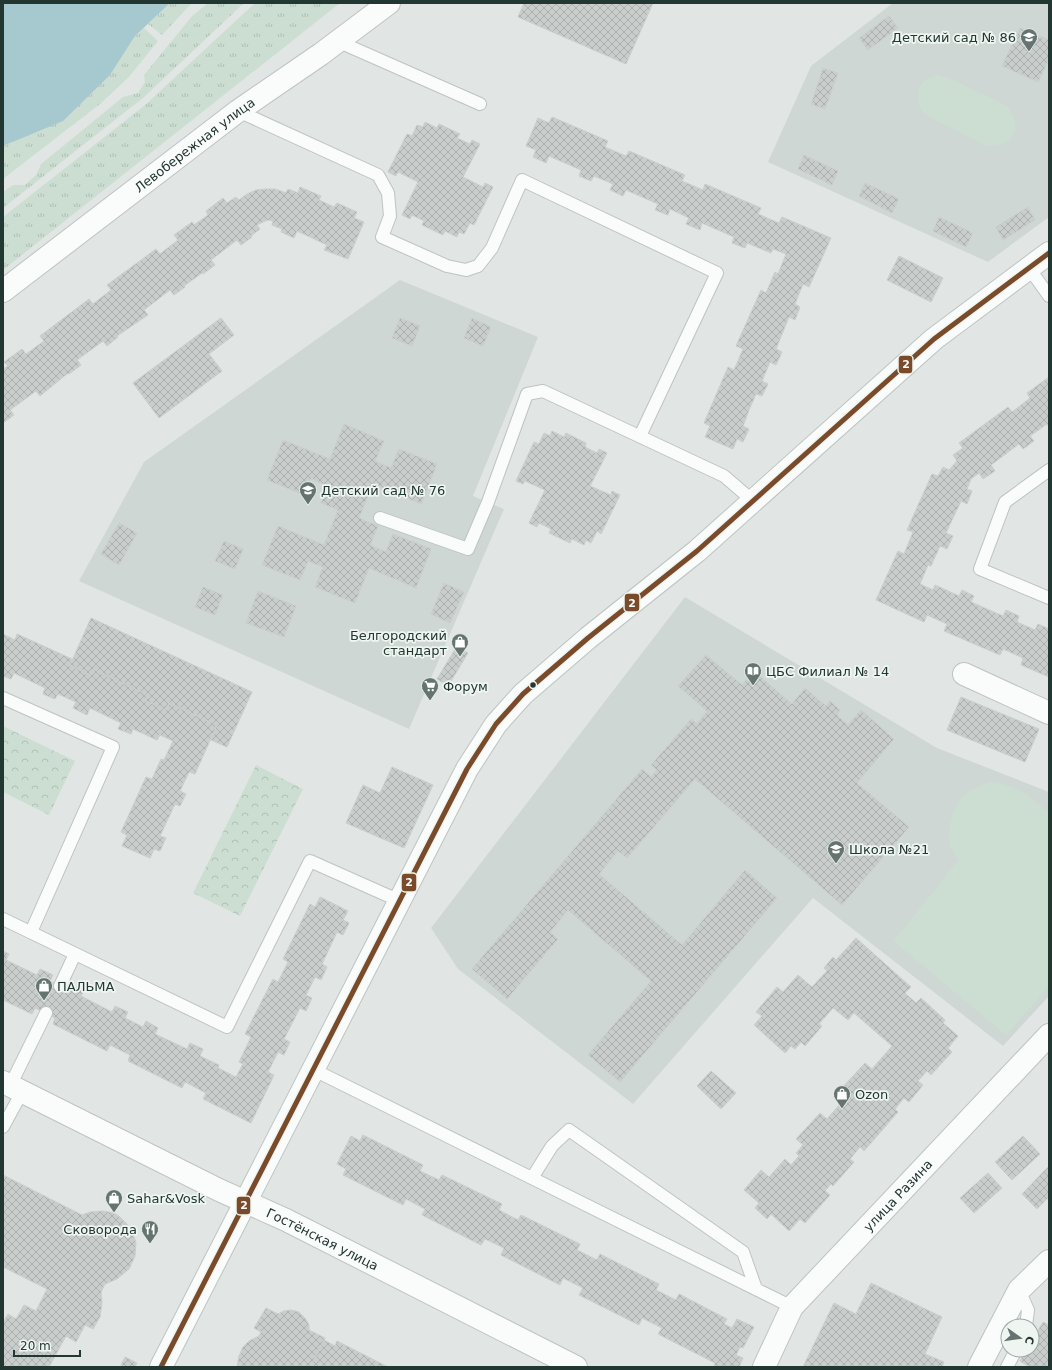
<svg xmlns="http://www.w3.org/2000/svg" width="1052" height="1370" viewBox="0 0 1052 1370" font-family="'DejaVu Sans',sans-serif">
	<defs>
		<pattern id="grass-tufts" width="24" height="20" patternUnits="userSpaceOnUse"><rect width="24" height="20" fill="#ccded2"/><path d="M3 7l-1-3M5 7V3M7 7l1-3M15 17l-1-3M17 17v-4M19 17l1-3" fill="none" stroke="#afbfb5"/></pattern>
		<pattern id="forest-crowns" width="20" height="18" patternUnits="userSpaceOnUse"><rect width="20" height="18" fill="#ccded2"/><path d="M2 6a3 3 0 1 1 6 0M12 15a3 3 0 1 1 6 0" fill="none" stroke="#afbfb5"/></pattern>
		<pattern id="building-cross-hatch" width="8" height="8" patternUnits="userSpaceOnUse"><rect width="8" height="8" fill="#c9cdcc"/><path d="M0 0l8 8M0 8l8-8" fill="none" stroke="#acb1b0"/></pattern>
	</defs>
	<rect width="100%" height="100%" fill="#e1e6e4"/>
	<path fill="#cfd7d4" d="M893 3H1049V217L988 262 768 162 811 66Z
		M400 280 538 337 473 496 504 509 409 729 79 581 144 462Z
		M685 597 937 748 1049 792V996L1003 1046 813 898 633 1104 458 969 431 928Z"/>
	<path fill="url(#grass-tufts)" d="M170 3H192L162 35 148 24Z
		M208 3H244L143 98 3 208V192L13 185H25L36 175 41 164 123 97 138 93 145 82 144 75 192 16Z
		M255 3H340L3 270V217L145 105Z
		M144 28 158 41 129 77 100 104 3 179V146L11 143 110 75 135 36Z"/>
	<path fill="url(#forest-crowns)" d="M3 726 75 761 49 815 3 792Z
		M256 765 303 789 240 916 193 893Z"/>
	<path fill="#ccded2" d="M938 75 951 79 1007 106C1024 127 1014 147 987 146L924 114C916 102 915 85 929 78 932 76 936 76 938 75Z
		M990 782C1015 784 1030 797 1049 813V986L1006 1035 894 941 959 860C957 856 954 853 952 850 944 836 954 802 967 793 974 788 982 785 990 782Z"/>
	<path fill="#a6c9d0" d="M3 3H170L135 36 110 75 63 121 3 146Z"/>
	<path fill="url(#building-cross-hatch)" stroke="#cacfcd" d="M524 3H653L626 64 518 17Z
		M889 16 898 28 868 50 859 38Z
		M1020 28 1049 40V65L1047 63 1038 82 1002 66Z
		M823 68 838 73 825 109 811 104Z
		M552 117 608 141 605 147 626 156 629 151 685 175 682 181 703 190 705 184 761 208 758 214 779 223 782 217 831 238 809 287 803 284 795 304 800 307 795 320 789 317 776 349 782 352 776 365 770 362 762 381 768 384 762 396 756 394 749 410 743 426 749 429 743 442 737 439 733 449 705 437 710 426 704 423 728 367 734 370 743 349 736 346 761 290 766 293 775 272 778 274 786 254 773 249 771 253 747 243 745 248 732 243 734 237 702 223 700 230 686 224 689 218 670 209 668 215 655 210 658 204 626 190 623 196 610 190 613 184 594 176 591 181 579 176 581 170 549 156 546 163 533 157 536 150 526 146 538 118 549 123Z
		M425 122 437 128 439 124 460 134 457 138 470 144 472 140 480 144 463 177 483 187 485 183 493 187 474 225 470 223 464 234 459 232 457 237 445 231 443 235 422 225 424 221 412 215 410 219 402 215 418 182 398 172 396 176 388 172 407 134 412 136 417 125 423 127Z
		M804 155 838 171 832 185 798 169Z
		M865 183 899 199 892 213 859 196Z
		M300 187 321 196 319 200 334 207 337 203 357 212 354 218 364 222 348 259 324 250 327 245 297 231 294 238 281 232 282 229 272 225 273 221 268 220 263 222 257 225 260 229 251 236 252 237 241 245 237 240 211 260 215 265 203 274 202 273 184 286 185 287 174 295 170 290 144 310 148 315 117 336 118 337 107 346 103 341 77 360 81 365 69 374 68 373 40 396 36 391 10 410 14 415 3 423V369L8 366 4 362 22 349 26 354 44 341 40 336 89 299 93 304 111 290 107 285 156 249 160 254 178 240 174 235 192 222 194 225 208 215 206 211 223 198 227 203 236 197 239 200 247 194 256 190 266 189H275L286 193 288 189 298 193Z
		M1028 207 1035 220 1003 240 996 227Z
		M939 217 973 233 966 247 933 231Z
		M899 256 943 278 931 302 887 280Z
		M221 318 234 335 209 354 222 371 159 418 133 383Z
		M400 318 420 326 412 346 392 338Z
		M472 318 491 327 483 346 464 338Z
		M1049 377V427L1047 424 1030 436 1034 441 1023 449 1019 444 991 465 995 471 983 479 979 473 971 479 967 489 972 491 967 504 961 501 946 533 953 536 947 549 940 546 931 566 928 565 920 584 933 590 935 585 959 596 962 590 974 596 971 602 1003 616 1006 610 1019 616 1017 622 1035 630 1038 624 1049 629 1048 636 1049 637V677L1021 665 1023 658 1003 649 1000 655 944 631 947 624 927 615 924 622 876 600 898 551 904 554 913 532 907 530 932 474 938 476 943 467 949 470 957 461 953 455 963 448 959 443 1008 407 1012 412 1030 398 1027 393Z
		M344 424 384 441 375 461 391 468 399 449 437 464 421 504 373 484 359 518 378 526 370 545 386 552 393 534 431 549 416 588 369 568 355 603 315 587 323 567 308 561 300 580 262 565 278 526 324 545 338 510 321 503 328 486 311 479 304 495 267 480 283 440 330 459Z
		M552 431 564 437 566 433 586 443 585 447 597 453 599 449 607 453 590 486 611 495 612 491 620 495 601 534 597 531 591 543 586 540 584 545 572 539 570 543 549 533 551 529 539 523 537 527 529 523 545 490 525 481 523 484 516 481 534 442 539 444 544 433 550 436Z
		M119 523 137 533 119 565 101 554Z
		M224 541 243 549 235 569 215 561Z
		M444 583 464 592 450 623 431 614Z
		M203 587 223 595 215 615 195 607Z
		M258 591 296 606 284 637 246 623Z
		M91 618 252 692 227 747 211 740 217 725 169 703 166 710 146 701 148 695 93 669 90 675 70 665Z
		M3 634 15 640 17 634 72 659 70 665 90 675 93 669 148 695 146 701 166 710 169 703 217 725 195 774 189 772 180 791 186 794 180 806 175 804 160 836 166 838 160 851 154 849 150 858 122 846 127 835 121 832 146 777 152 779 161 759 164 760 173 741 160 735 157 740 133 729 131 734 118 729 121 723 90 708 87 715 73 708 76 702 58 694 55 699 43 694 45 688 14 673 11 679 3 676Z
		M457 646 468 653 448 686 437 679Z
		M706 655 742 685 754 671 792 704 805 688 826 706 830 701 840 710 837 715 848 725 861 710 894 739 857 783 909 827 842 905 695 779 627 858 618 851 599 874 682 945 745 870 777 898 620 1082 588 1055 651 981 568 910 550 932 558 939 507 999 472 969 642 769 651 777 657 770 651 765 691 719 697 724 707 711 678 686Z
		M961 697 1039 729 1025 762 947 730Z
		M392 767 433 785 404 848 346 823 363 785 380 793Z
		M320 897 348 911 343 920 349 923 343 935 337 932 322 964 327 967 321 980 315 977 306 995 312 998 306 1011 300 1008 284 1039 290 1042 284 1055 278 1052 268 1072 274 1075 251 1123 203 1099 206 1093 185 1082 182 1088 128 1061 130 1055 110 1045 107 1051 53 1024 55 1018 35 1008 32 1014 3 1000V951L9 954 6 960 37 975 40 969 53 975 50 981 68 990 71 984 84 991 81 996 112 1012 115 1006 128 1012 125 1018 143 1027 146 1021 158 1028 155 1034 187 1049 190 1043 203 1049 200 1056 219 1065 218 1068 236 1077 243 1064 239 1062 251 1037 245 1034 273 979 278 982 288 962 283 959 310 904 315 907Z
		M856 938 911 987 905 993 916 1003 921 998 945 1020 943 1023 958 1036 948 1048 952 1052 931 1075 927 1071 918 1081 923 1085 909 1102 904 1098 895 1109 898 1112 864 1151 860 1147 850 1159 854 1162 833 1186 831 1184 825 1191 830 1195 805 1223 800 1219 789 1231 771 1214 767 1219 755 1208 759 1203 744 1190 761 1170 769 1177 785 1159 791 1165 799 1156 796 1153 803 1145 796 1139 820 1113 827 1119 848 1095 841 1089 865 1063 872 1069 892 1046 854 1013 848 1020 833 1008 819 1024 822 1026 805 1046 801 1042 795 1049 791 1046 785 1053 754 1025 762 1016 756 1012 777 987 783 992 798 975 812 987 827 971 824 968 833 957 836 960Z
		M711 1071 736 1093 721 1109 697 1086Z
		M363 1135 423 1165 420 1171 439 1180 442 1175 502 1204 499 1210 518 1220 521 1215 580 1244 577 1250 597 1260 600 1254 659 1284 656 1290 676 1300 679 1294 727 1319 724 1324 732 1328 737 1319 754 1327 743 1348 740 1347 736 1355 743 1358 739 1367H714L715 1363 658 1334 662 1328 642 1318 639 1325 579 1295 583 1288 563 1278 560 1285 501 1255 504 1248 485 1239 481 1245 422 1215 425 1209 406 1199 403 1205 343 1175 346 1169 337 1164 351 1136 360 1141Z
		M1023 1136 1040 1154 1012 1180 995 1162Z
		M1049 1166V1197L1037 1209 1022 1194Z
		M988 1173 1002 1188 974 1213 960 1198Z
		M3 1175 82 1215 90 1212 103 1211 114 1213 120 1217 129 1226 136 1242 135 1256 129 1269 117 1279 105 1284 101 1292 102 1303 100 1317 93 1329 85 1325 76 1342 66 1336 49 1367H3V1323L8 1314 16 1319 24 1305 36 1311 47 1289 3 1267Z
		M871 1283 942 1317 925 1354 944 1362 942 1367H803L834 1303 856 1314Z
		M266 1308 278 1314 284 1311 291 1310 299 1312 305 1318 309 1325V1330L325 1338 310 1367H299L297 1366 296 1367H237L239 1356 243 1347 249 1341 259 1336 261 1332 254 1328Z
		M1043 1322 1049 1325V1367H1030L1020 1361 1026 1350H1032V1340Z
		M324 1340 335 1346 337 1341 388 1367H310Z
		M125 1357 137 1363 135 1367H125L121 1365Z"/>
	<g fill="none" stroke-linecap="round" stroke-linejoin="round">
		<g stroke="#bec3c1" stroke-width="14">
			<path id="lane" d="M337 41 480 104
				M238 111 378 175 388 193 390 216 382 237 447 266 466 270 478 266 492 248 522 180 717 273 640 436
				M1029 268 1049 296
				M1049 470 1005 502 980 569 1049 598
				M380 518 468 549 488 502 527 394 543 391 724 476 753 501
				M3 698 113 747 31 932
				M3 919 227 1027 310 861 400 901
				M60 986 75 954
				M314 1070 792 1307
				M10 1086 46 1013
				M3 1127 22 1092
				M532 1178 552 1146 569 1130 743 1252 756 1289
				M1019 1290 1028 1310 1026 1326
				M1007 1367 1016 1350"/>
		</g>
		<g stroke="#bec3c1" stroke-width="24">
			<g id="street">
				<path id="s1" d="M3 291 238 111 321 54 389 3"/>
				<path d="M964 674 1049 713"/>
				<path id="s2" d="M764 1367 792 1307 1049 1035"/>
				<path d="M979 1367 1019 1290 1049 1261"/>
			</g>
		</g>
		<g stroke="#bec4c2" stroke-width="24">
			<g id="secondary">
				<path id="s3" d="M3 1082 219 1190 286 1220 576 1367"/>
				<path d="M161 1367 467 769 496 724 523 694 588 638 697 551 934 339 1049 253"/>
			</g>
		</g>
		<use href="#lane" stroke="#fafbfb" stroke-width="12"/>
		<use href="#street" stroke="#fafbfb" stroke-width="22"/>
		<use href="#secondary" stroke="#fafbfb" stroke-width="22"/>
		<g stroke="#eff6f2" stroke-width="8">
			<path id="bus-1" d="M161 1367 467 769 496 724 523 694 588 638 697 551 934 339 1049 253"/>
		</g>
		<use href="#bus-1" stroke="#7a4b2a" stroke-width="5"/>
	</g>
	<defs>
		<g id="school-pin" transform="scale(0.9)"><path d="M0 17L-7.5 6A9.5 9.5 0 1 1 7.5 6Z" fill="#657470" stroke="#eff6f2"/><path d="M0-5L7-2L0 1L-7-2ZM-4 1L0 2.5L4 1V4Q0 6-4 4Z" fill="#fff"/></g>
		<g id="shop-pin" transform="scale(0.9)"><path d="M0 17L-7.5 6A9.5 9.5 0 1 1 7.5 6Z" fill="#657470" stroke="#eff6f2"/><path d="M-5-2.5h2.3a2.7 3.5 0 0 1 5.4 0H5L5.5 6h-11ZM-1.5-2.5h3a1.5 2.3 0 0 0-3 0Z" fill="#fff"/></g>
		<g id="library-pin" transform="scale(0.9)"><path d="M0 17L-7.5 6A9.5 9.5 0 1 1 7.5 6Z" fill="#657470" stroke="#eff6f2"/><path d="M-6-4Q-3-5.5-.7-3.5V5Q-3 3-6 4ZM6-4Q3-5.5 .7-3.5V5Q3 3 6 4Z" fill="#fff"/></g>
		<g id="supermarket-pin" transform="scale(0.9)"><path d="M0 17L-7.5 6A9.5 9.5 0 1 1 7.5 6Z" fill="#657470" stroke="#eff6f2"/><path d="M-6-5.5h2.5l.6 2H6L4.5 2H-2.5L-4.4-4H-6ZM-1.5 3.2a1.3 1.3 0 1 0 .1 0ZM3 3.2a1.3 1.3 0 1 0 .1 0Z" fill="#fff"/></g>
		<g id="restaurant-pin" transform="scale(0.9)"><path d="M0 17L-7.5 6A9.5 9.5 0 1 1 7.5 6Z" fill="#657470" stroke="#eff6f2"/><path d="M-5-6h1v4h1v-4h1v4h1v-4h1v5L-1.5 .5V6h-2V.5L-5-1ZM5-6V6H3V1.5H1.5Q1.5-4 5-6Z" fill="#fff"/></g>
	</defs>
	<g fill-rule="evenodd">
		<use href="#school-pin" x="1029" y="37"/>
		<use href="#school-pin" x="308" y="490"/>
		<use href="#shop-pin" x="460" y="642"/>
		<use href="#library-pin" x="753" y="671"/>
		<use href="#supermarket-pin" x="430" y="686"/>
		<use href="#school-pin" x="836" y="849"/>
		<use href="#shop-pin" x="44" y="986"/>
		<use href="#shop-pin" x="842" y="1094"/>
		<use href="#shop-pin" x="114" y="1198"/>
		<use href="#restaurant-pin" x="150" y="1229"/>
	</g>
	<circle fill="#223632" stroke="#eff6f2" stroke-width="1.5" cx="533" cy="685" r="3.5"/>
	<g text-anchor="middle" stroke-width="3.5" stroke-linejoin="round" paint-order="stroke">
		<g font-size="13" fill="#223632" stroke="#eff6f2" text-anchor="start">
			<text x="1016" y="42" text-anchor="end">Детский сад № 86</text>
			<text x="321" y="495">Детский сад № 76</text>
			<text x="447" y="640" text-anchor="end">Белгородский<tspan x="447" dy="15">стандарт</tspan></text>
			<text x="766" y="676">ЦБС Филиал № 14</text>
			<text x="443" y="691">Форум</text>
			<text x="849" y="854">Школа №21</text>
			<text x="57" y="991">ПАЛЬМА</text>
			<text x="855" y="1099">Ozon</text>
			<text x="127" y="1203">Sahar&amp;Vosk</text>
			<text x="137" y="1234" text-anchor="end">Сковорода</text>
		</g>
		<g font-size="13" fill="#223632" stroke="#eff6f2">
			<text dy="5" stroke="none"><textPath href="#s1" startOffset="241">Левобережная улица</textPath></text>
			<text dy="5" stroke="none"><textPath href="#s2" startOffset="220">улица Разина</textPath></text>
			<text dy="5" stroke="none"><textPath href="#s3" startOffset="356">Гостёнская улица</textPath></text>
		</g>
	</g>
	<g stroke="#eff6f2" stroke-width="1.5">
		<rect x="898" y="355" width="15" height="19" rx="4" fill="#7a4b2a"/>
		<rect x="624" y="593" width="16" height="19" rx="4" fill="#7a4b2a"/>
		<rect x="401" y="873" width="16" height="19" rx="4" fill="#7a4b2a"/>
		<rect x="236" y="1196" width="15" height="19" rx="4" fill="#7a4b2a"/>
	</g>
	<g font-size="11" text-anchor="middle" font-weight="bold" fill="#fff">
		<text x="906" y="368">2</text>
		<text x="632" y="607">2</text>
		<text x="409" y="886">2</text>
		<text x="244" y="1209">2</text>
	</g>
	<rect width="1052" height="1370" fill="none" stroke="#223632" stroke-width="8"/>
	<g transform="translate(1020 1338) rotate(104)"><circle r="19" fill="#eff6f2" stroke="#9da9a5"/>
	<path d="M0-3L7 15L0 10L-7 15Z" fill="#657470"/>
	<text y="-6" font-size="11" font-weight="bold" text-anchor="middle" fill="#223632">С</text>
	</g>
	<path d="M14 1350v6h66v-6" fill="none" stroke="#223632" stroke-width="2"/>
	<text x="20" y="1350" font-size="12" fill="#223632" stroke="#eff6f2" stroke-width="3" paint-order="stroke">20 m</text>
</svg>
